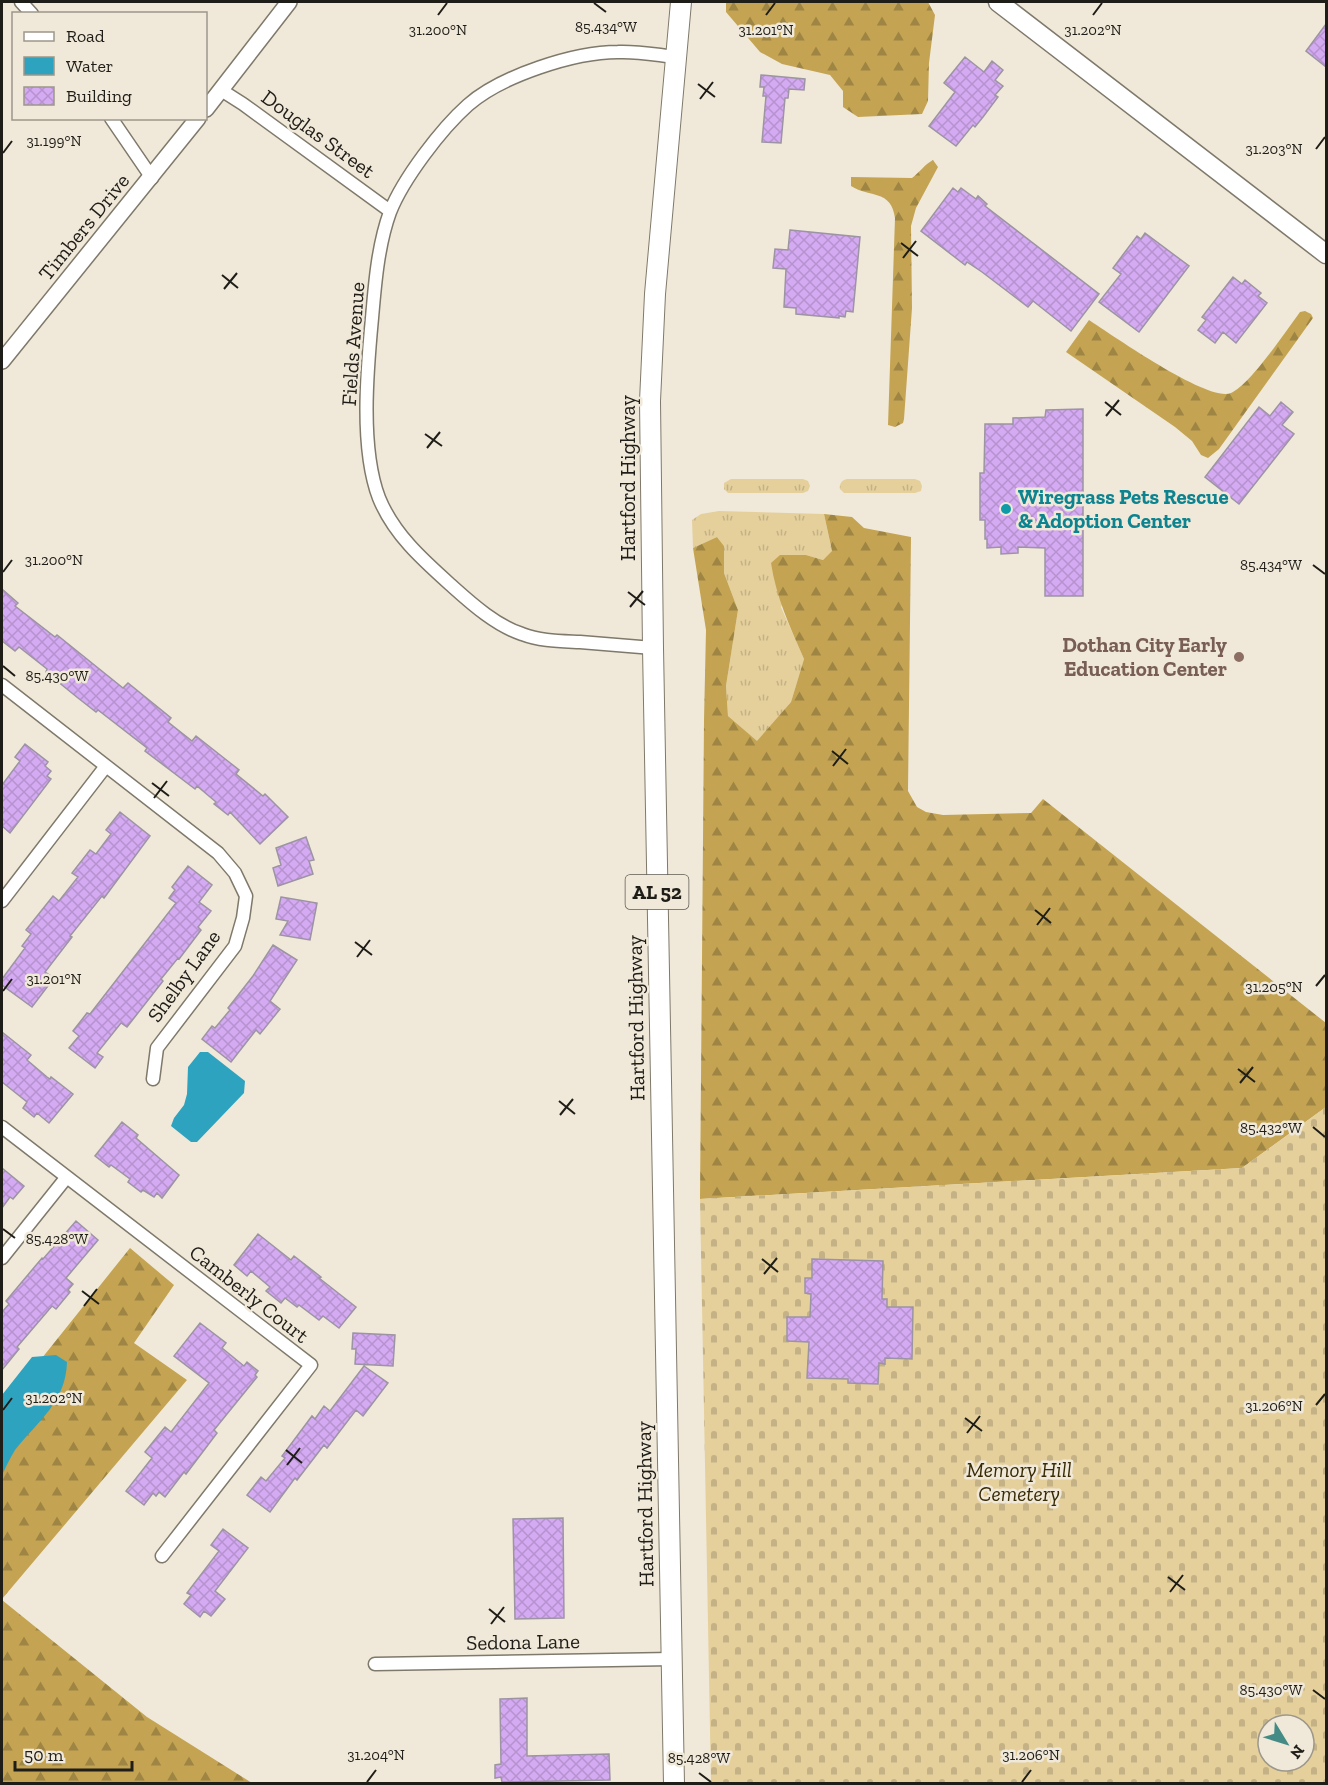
<svg xmlns="http://www.w3.org/2000/svg" width="1328" height="1785" viewBox="0 0 1328 1785" font-family="'Zilla Slab',serif">
	<defs>
		<pattern id="grass-tufts" width="24" height="20" patternUnits="userSpaceOnUse" patternTransform="scale(1.5)"><rect width="24" height="20" fill="#e5d09c"/><path d="M3 7l-1-3M5 7V3M7 7l1-3M15 17l-1-3M17 17v-4M19 17l1-3" fill="none" stroke="#c4b286"/></pattern>
		<pattern id="forest-firs" width="22" height="20" patternUnits="userSpaceOnUse" patternTransform="scale(1.5)"><rect width="22" height="20" fill="#c4a452"/><path d="M5 1l3.5 6h-7zM16 11l3.5 6h-7z" fill="#9f8543"/></pattern>
		<pattern id="cemetery-stones" width="16" height="16" patternUnits="userSpaceOnUse" patternTransform="scale(1.5)"><rect width="16" height="16" fill="#e5d09c"/><path d="M2 7V4a2 2 0 0 1 4 0v3zM10 15v-3a2 2 0 0 1 4 0v3z" fill="#c4b286"/></pattern>
		<pattern id="building-cross-hatch" width="8" height="8" patternUnits="userSpaceOnUse" patternTransform="scale(1.5)"><rect width="8" height="8" fill="#d4aaf2"/><path d="M0 0l8 8M0 8l8-8" fill="none" stroke="#b692cf"/></pattern>
	</defs>
	<rect width="100%" height="100%" fill="#f0e9d9"/>
	<path fill="url(#grass-tufts)" d="M731 479H803L808 481 810 486 808 491 803 493H728L724 489V483Z
		M847 479H915L920 481 922 486 921 491 915 493H844L840 489C839 484 842 480 847 479Z
		M719 511 824 514 832 552 823 560 806 555 781 607 804 659 791 702 757 742 728 716 726 686 738 610 724 573V546L717 537 693 548 692 520 701 514Z"/>
	<path fill="url(#forest-firs)" d="M726 2H928L935 15 929 63 928 101 922 114 858 117 843 107V91L830 75 782 64 760 52 726 12Z
		M933 160 938 167 916 208 911 226 912 308 904 419 903 423 895 427 888 425 895 218C891 189 870 198 851 186V177L912 178C920 172 924 165 933 160Z
		M1305 311 1311 314 1313 318 1219 449 1208 458 1201 455 1192 441 1175 427 1066 352 1089 320C1112 335 1209 403 1231 393 1250 385 1286 331 1300 312Z
		M824 514 852 517 864 528 911 537 908 791 917 807 926 812 943 815 1031 813 1043 799 1326 1023V1107L1242 1168 700 1199 704 720 706 630 693 548 717 537 724 546V573L738 610 726 686 728 716 757 741 791 702 804 659C790 627 776 597 771 563L780 555H806L823 560 832 551Z
		M130 1248 174 1285 134 1343 187 1380 2 1599V1408Z
		M2 1600 147 1717 252 1783H2Z"/>
	<path fill="url(#cemetery-stones)" fill-rule="evenodd" d="M1326 1107V1783H711L700 1199 1242 1168ZM1268 1725H1304V1761H1268Z"/>
	<path fill="#2ea3c0" d="M200 1052H208L245 1081 244 1093 197 1142H191L171 1126 174 1118 184 1105 187 1094 188 1067Z
		M56 1355 67 1362C66 1402 38 1421 15 1450 10 1458 6 1467 2 1475V1395L32 1357Z"/>
	<path fill="url(#building-cross-hatch)" stroke="#9c94a2" stroke-width="1.5" d="M1326 24V67L1306 51Z
		M965 57 984 72 992 61 1003 70 995 80 1003 86 995 95 998 97 983 117 975 127 973 125 956 146 929 126 955 92 944 83Z
		M761 75 805 79 804 90 789 89 788 98H785L781 143 762 142 766 96H763L764 87H760Z
		M953 188 958 192 961 188 976 199 978 196 987 204 985 206 1099 294 1071 331 1033 301 1028 307 982 272 967 262 965 265 921 231Z
		M790 230 860 237 853 312 846 311 845 317 839 316V318L796 314V308L784 307 786 269 773 268 775 249 788 250Z
		M1145 233 1189 266 1139 332 1099 302 1121 274 1113 268 1137 236 1141 239Z
		M1233 277 1242 284 1245 280 1261 293 1258 296 1267 303 1236 343 1223 332 1215 343 1198 330 1206 320 1202 317Z
		M1281 402 1293 412 1282 425 1294 434 1239 504 1205 477 1259 407 1270 416Z
		M1083 409V596H1045V548L1018 547V553L1001 554V547L987 548V539H985V520H980V473H984L985 424H1013V418L1045 417 1046 410Z
		M2 589 18 603 15 606 55 637 57 635 123 688 128 683 171 718 168 722 192 741 196 736 229 762 239 770 236 774 263 796 265 794 288 817 260 844 230 812 228 815 214 804 216 802 197 786 195 789 145 751 147 748 98 710 96 712 78 698 46 672 47 669 19 647 15 651 2 641Z
		M25 744 48 762 45 766 51 771 47 776 51 779 10 833 2 826V785L20 761 15 757Z
		M120 812 150 836 104 898 102 896 70 936 72 937 45 972 54 978 32 1007 2 985V979L25 948 22 946 31 934 26 930 53 896 59 901 78 877 72 873 90 850 96 854 111 834 106 830Z
		M306 837 314 860 309 861 313 874 278 886 273 868 281 865 276 848Z
		M188 866 212 885 199 902 211 911 198 927 201 930 179 959 178 958 161 979 163 981 127 1027 121 1023 97 1053 103 1057 95 1068 69 1048 79 1036 73 1031 87 1013 90 1014 176 903 169 898 175 890 172 887Z
		M281 897 317 903 310 940 280 935 288 921 276 919Z
		M273 945 297 960 270 1001 280 1009 260 1034 256 1030 231 1062 202 1039 212 1026 215 1028 230 1010 228 1008 253 976Z
		M2 1032 31 1055 27 1060 47 1077 50 1079 51 1077 73 1094 49 1123 37 1113 34 1117 23 1108 27 1102 2 1082Z
		M122 1122 138 1135 136 1138 179 1175 162 1198 157 1193 154 1197 143 1190 141 1192 128 1182 130 1179 111 1165 109 1167 95 1156Z
		M2 1168 24 1186 13 1199 10 1197 2 1208Z
		M76 1221 98 1240 66 1278 73 1284 68 1290 70 1292 56 1309 52 1306 17 1347 19 1349 2 1370V1312L9 1304 6 1301 42 1258 43 1259Z
		M258 1234 291 1260 294 1256 321 1277 319 1278 356 1307 339 1328 323 1316 319 1320 299 1305 297 1307 285 1298 281 1303 266 1291 270 1287 251 1271 247 1276 234 1265Z
		M812 1259 883 1261 882 1299H887V1307H913L912 1359 885 1358V1364L879 1363 878 1384 848 1383V1379L807 1378 809 1342 787 1341V1317H810L811 1294 805 1293V1278H812Z
		M200 1323 226 1343 222 1348 244 1366 247 1362 258 1371 255 1375 257 1377 214 1430 217 1433 186 1474 184 1472 165 1497 159 1492 156 1496 153 1493 144 1505 126 1491 152 1458 145 1452 165 1427 171 1432 209 1383 174 1356Z
		M353 1333 395 1335 393 1366 355 1364 356 1349H352Z
		M364 1366 388 1383 363 1416 356 1410 327 1448 324 1445 297 1480 295 1478 270 1512 247 1495 261 1477 266 1481 285 1458 282 1456 312 1416 315 1419 324 1406 330 1411Z
		M563 1518 564 1618 515 1619 513 1519Z
		M223 1529 248 1548 215 1591 225 1599 211 1616 204 1611 200 1617 184 1604 191 1595 187 1593 219 1551 211 1545Z
		M527 1698V1756L609 1754 610 1780 502 1782 501 1777 495 1778V1765L501 1764 500 1699Z"/>
	<g fill="none" stroke-linecap="round" stroke-linejoin="round">
		<g stroke="#7f796b" stroke-width="15">
			<path id="minor" d="M21 2 32 14
				M221 90 243 104 390 211
				M111 118 152 178
				M653 648C629 646 604 644 580 642 560 641 540 641 522 634 497 626 473 605 453 587 424 561 394 535 379 498 360 448 367 371 372 318 375 283 378 245 390 212 403 179 441 129 468 105 501 76 574 52 618 52 637 51 657 55 676 57
				M2 685 218 853 235 873 246 896 243 918 235 946 157 1048 153 1079
				M2 901 106 766
				M2 1127 311 1365 162 1556
				M2 1258 66 1178
				M375 1664 672 1659"/>
		</g>
		<g stroke="#7f796b" stroke-width="18">
			<path id="tertiary" d="M206 109 289 2
				M2 361 198 118"/>
		</g>
		<g stroke="#7f796b" stroke-width="21">
			<path id="secondary" d="M998 2 1326 254"/>
		</g>
		<g stroke="#7f796b" stroke-width="22">
			<path id="primary" d="M674 1784 653 648 650 401 655 294 681 2"/>
		</g>
		<use href="#minor" stroke="#fff" stroke-width="12"/>
		<use href="#tertiary" stroke="#fff" stroke-width="15"/>
		<use href="#secondary" stroke="#fff" stroke-width="18"/>
		<use href="#primary" stroke="#fff" stroke-width="20"/>
	</g>
	<path fill="none" stroke="#1f1d17" stroke-width="2" d="M594 3 606 12M438 15 447 3M766 15 775 3M1093 15 1102 3M698 84 715 97M700 99 713 82M1316 149 1325 137M3 153 12 141M901 243 918 256M903 258 916 241M222 275 238 288M224 289 237 273M1105 402 1121 415M1106 416 1119 400M425 434 442 446M427 448 440 432M1313 565 1325 574M3 572 12 560M628 592 645 605M630 607 643 591M3 666 15 676M832 751 848 764M833 766 846 749M152 783 169 796M154 798 167 781M1035 910 1051 923M1037 925 1050 908M355 942 372 955M357 957 370 940M1316 986 1325 975M3 991 12 979M1238 1069 1255 1082M1240 1083 1253 1067M559 1101 575 1114M560 1115 573 1099M1313 1127 1325 1137M3 1229 15 1238M762 1259 778 1272M764 1274 777 1258M82 1291 99 1304M84 1306 97 1289M1316 1405 1325 1394M3 1410 12 1398M965 1418 982 1431M967 1433 980 1416M286 1450 302 1463M287 1465 300 1448M1168 1577 1185 1590M1170 1592 1183 1575M489 1609 505 1622M491 1624 504 1607M1313 1690 1325 1699M699 1773 711 1782M367 1782 376 1770M1022 1782 1031 1770"/>
	<circle fill="#0f9aa8" stroke="#f0e9d9" stroke-width="2" cx="1006" cy="509" r="6"/>
	<circle fill="#8d6e63" stroke="#f0e9d9" stroke-width="2" cx="1239" cy="657" r="6"/>
	<g text-anchor="middle" stroke-width="5" stroke-linejoin="round" paint-order="stroke">
		<rect fill="#f0e9d9" stroke="#5e5a51" stroke-width="1.5" x="625.5" y="875" width="63" height="34" rx="4.5"/>
		<g font-size="20" font-weight="bold" fill="#1f1d17">
			<text x="657" y="899">AL 52</text>
		</g>
		<g font-size="21" fill="#1f1d17" stroke="#f0e9d9">
			<text transform="translate(318 134) rotate(36)" y="7">Douglas Street</text>
			<text transform="translate(84 227) rotate(-51)" y="7">Timbers Drive</text>
			<text transform="translate(353 344) rotate(-86)" y="7">Fields Avenue</text>
			<text transform="translate(628 478) rotate(-90)" y="7">Hartford Highway</text>
			<text transform="translate(184 976) rotate(-54)" y="7">Shelby Lane</text>
			<text transform="translate(636 1018) rotate(-91)" y="7">Hartford Highway</text>
			<text transform="translate(249 1294) rotate(38)" y="7">Camberly Court</text>
			<text transform="translate(645 1504) rotate(-91)" y="7">Hartford Highway</text>
			<text transform="translate(523 1642) rotate(-1)" y="7">Sedona Lane</text>
		</g>
		<g font-size="21" font-weight="bold" fill="#0d838f" stroke="#f0e9d9" text-anchor="start">
			<text x="1018" y="504">Wiregrass Pets Rescue<tspan x="1018" dy="24">&amp; Adoption Center</tspan></text>
		</g>
		<g font-size="21" font-weight="bold" fill="#785e54" stroke="#f0e9d9" text-anchor="end">
			<text x="1227" y="652">Dothan City Early<tspan x="1227" dy="24">Education Center</tspan></text>
		</g>
		<g font-size="21" font-style="italic" fill="#372a04" stroke="#f0e9d9">
			<text x="1019" y="1477">Memory Hill<tspan x="1019" dy="24">Cemetery</tspan></text>
		</g>
	</g>
	<g font-size="15" text-anchor="middle" fill="#1f1d17" stroke="#f0e9d9" stroke-width="5" stroke-linejoin="round" paint-order="stroke">
		<text x="606" y="32">85.434°W</text>
		<text x="766" y="35">31.201°N</text>
		<text x="438" y="35">31.200°N</text>
		<text x="1093" y="35">31.202°N</text>
		<text x="54" y="146">31.199°N</text>
		<text x="1274" y="154">31.203°N</text>
		<text x="54" y="565">31.200°N</text>
		<text x="1271" y="570">85.434°W</text>
		<text x="57" y="681">85.430°W</text>
		<text x="54" y="984">31.201°N</text>
		<text x="1274" y="992">31.205°N</text>
		<text x="1271" y="1133">85.432°W</text>
		<text x="57" y="1244">85.428°W</text>
		<text x="54" y="1403">31.202°N</text>
		<text x="1274" y="1411">31.206°N</text>
		<text x="1271" y="1695">85.430°W</text>
		<text x="376" y="1760">31.204°N</text>
		<text x="1031" y="1760">31.206°N</text>
		<text x="699" y="1763">85.428°W</text>
	</g>
	<rect width="1328" height="1785" fill="none" stroke="#1f1d17" stroke-width="6"/>
	<rect x="12" y="12" width="195" height="108" fill="#f0e9d9" stroke="#9c978b" stroke-width="1.5"/>
	<rect x="24" y="32" width="30" height="9" fill="#ffffff" stroke="#9c978b" stroke-width="1.5"/>
	<text x="66" y="42" font-size="18" fill="#1f1d17">Road</text>
	<rect x="24" y="57" width="30" height="18" fill="#2ea3c0" stroke="#9c978b" stroke-width="1.5"/>
	<text x="66" y="72" font-size="18" fill="#1f1d17">Water</text>
	<rect x="24" y="87" width="30" height="18" fill="url(#building-cross-hatch)" stroke="#9c978b" stroke-width="1.5"/>
	<text x="66" y="102" font-size="18" fill="#1f1d17">Building</text>
	<g transform="translate(1286 1743) rotate(128)"><circle r="28" fill="#f0e9d9" stroke="#9c978b" stroke-width="1.5"/>
	<path d="M0-4.5L10 22L0 15L-10 22Z" fill="#448b86"/>
	<text y="-9" font-size="16" font-weight="bold" text-anchor="middle" fill="#1f1d17">N</text>
	</g>
	<path d="M15 1761v9h117v-9" fill="none" stroke="#1f1d17" stroke-width="3"/>
	<text x="24" y="1761" font-size="18" fill="#1f1d17" stroke="#f0e9d9" stroke-width="4.5" paint-order="stroke">50 m</text>
</svg>
